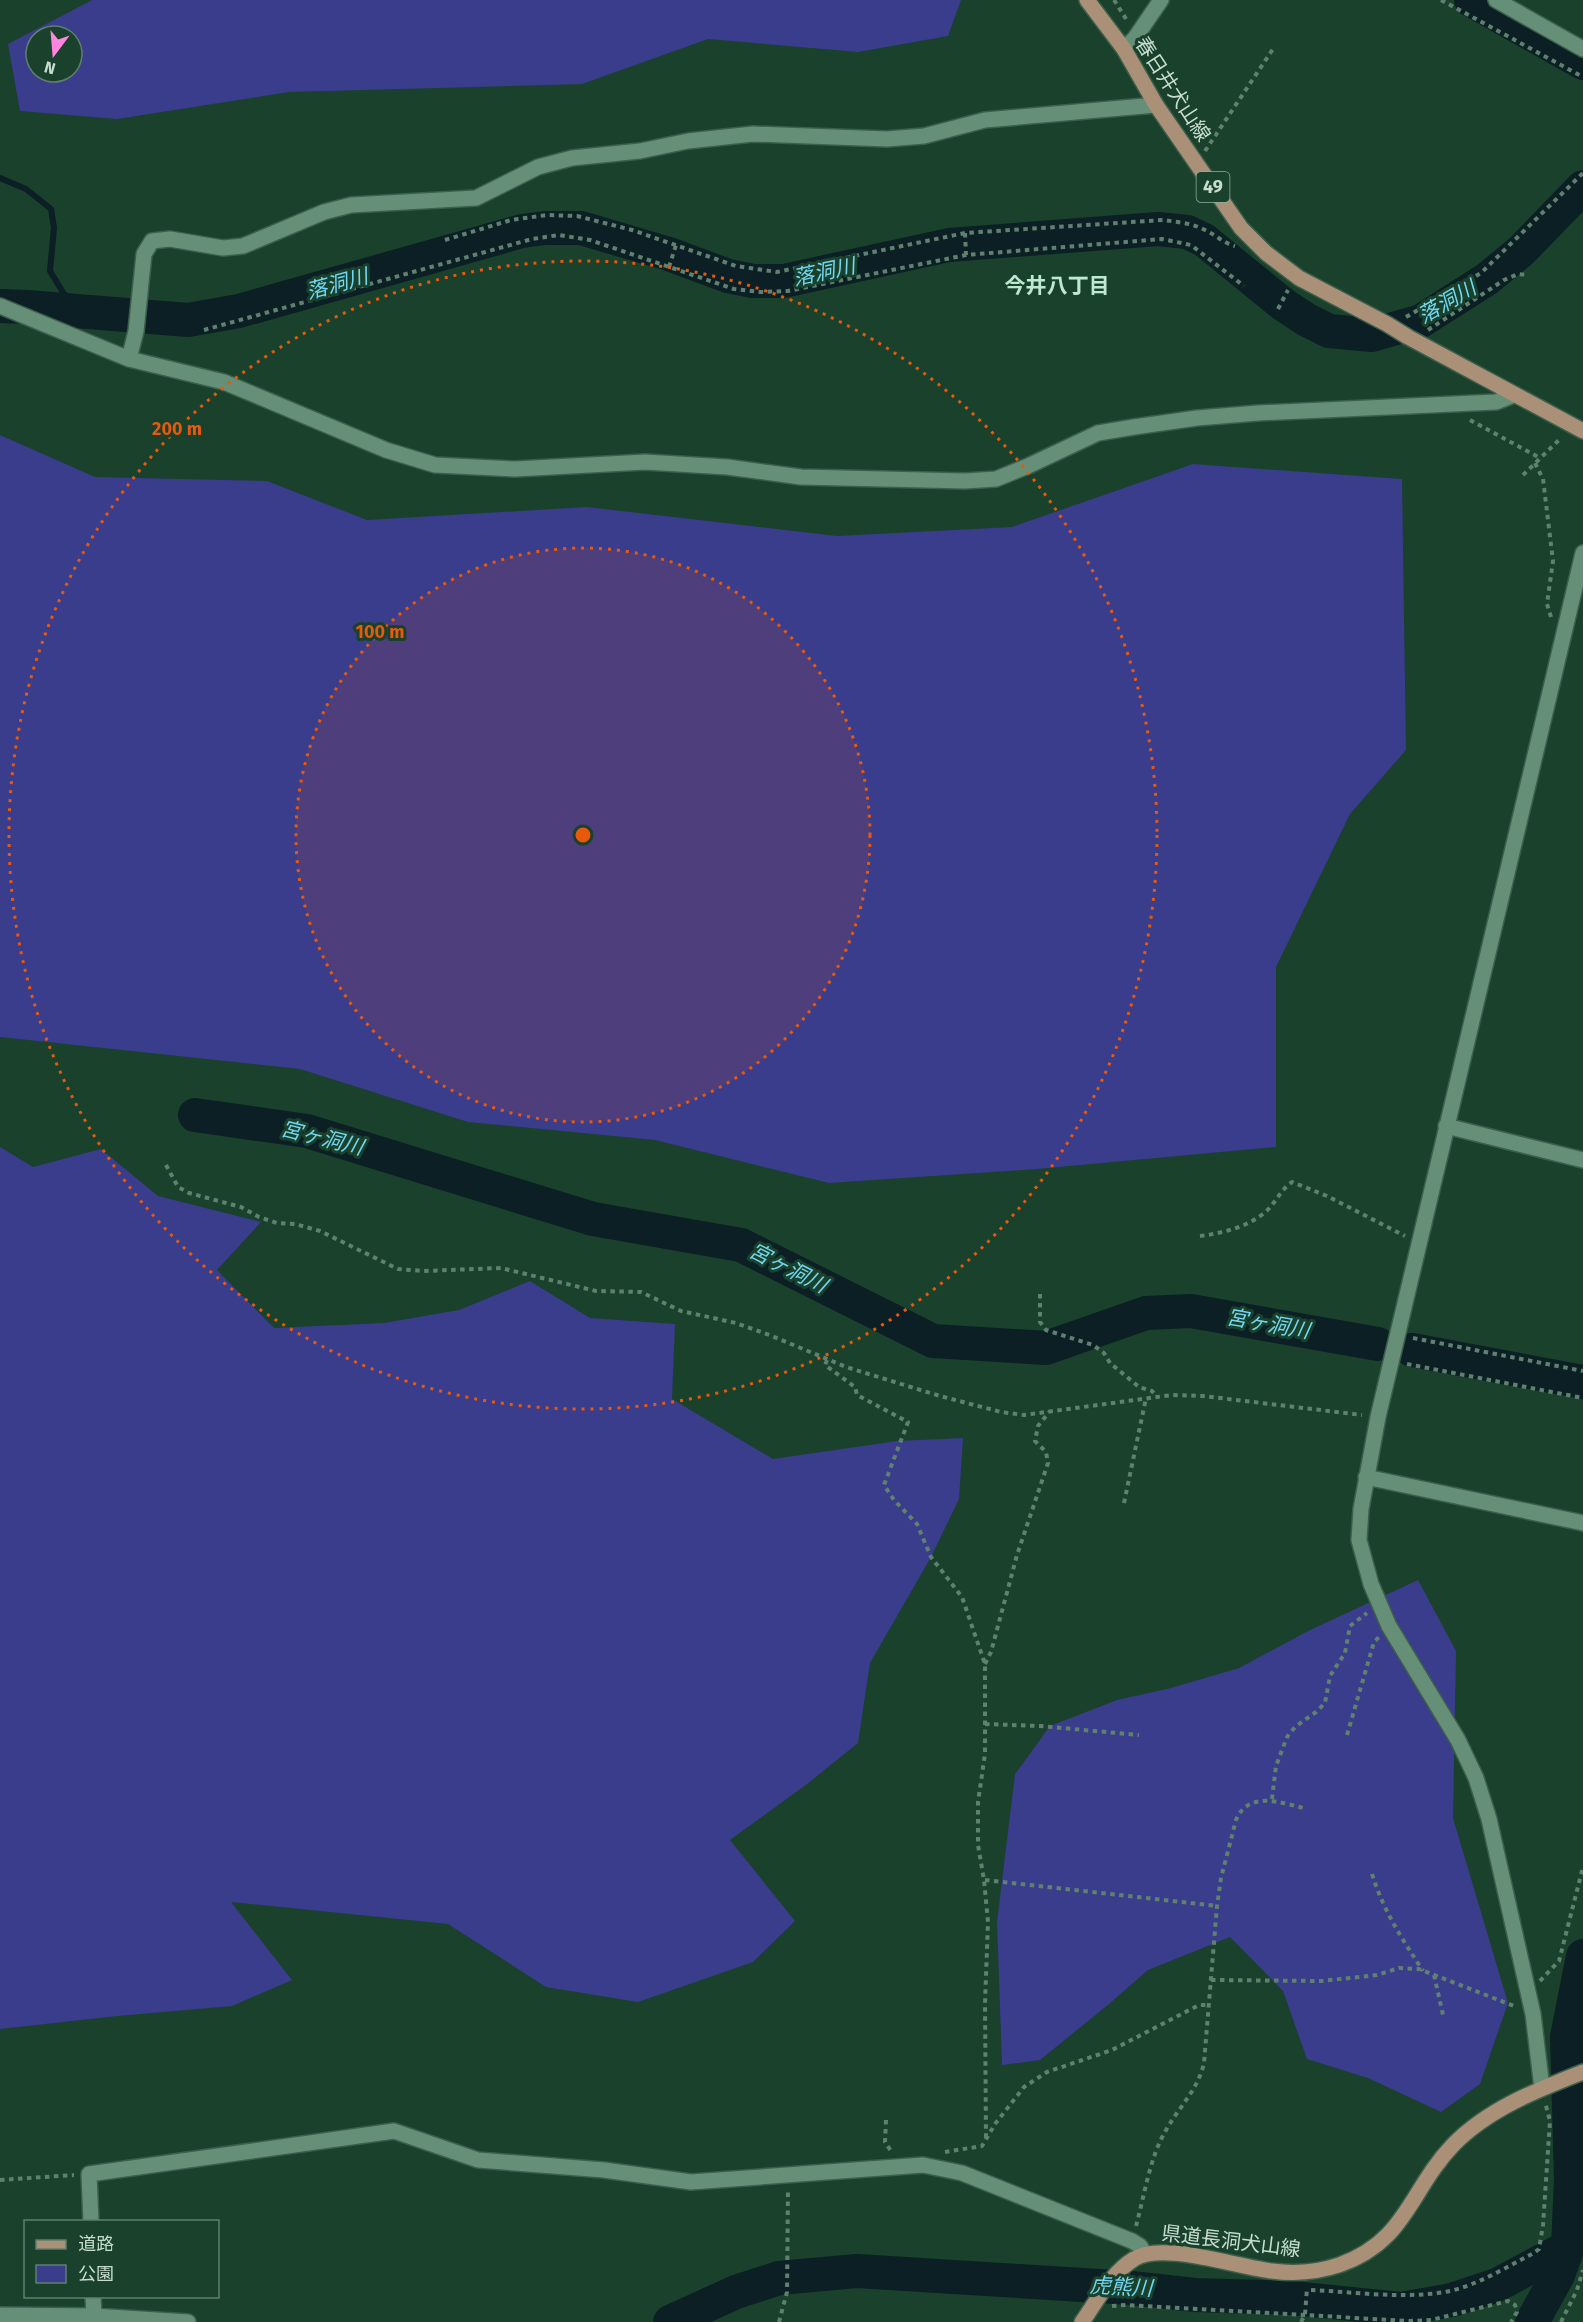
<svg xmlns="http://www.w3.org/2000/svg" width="1583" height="2322" viewBox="0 0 1583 2322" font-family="'Fira Sans','Noto Sans JP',sans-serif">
	<rect width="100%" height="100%" fill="#19412c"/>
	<path fill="#3a3c8c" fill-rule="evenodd" d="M92 0H961L948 36 858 52 708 39 582 84 289 92 117 119 20 111 8 44ZM36 36H72V72H36Z
		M0 435 95 477 267 481 367 520 587 507 837 536 1012 527 1193 464 1402 479 1406 750 1350 814 1276 967V1147L1037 1169 829 1183 655 1140 468 1122 300 1069 0 1037Z
		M0 1147 33 1167 101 1149 158 1196 261 1222 217 1270 274 1328 384 1323 459 1310 530 1281 590 1318 675 1324 672 1399 773 1459 897 1441 963 1438 959 1499 931 1557 870 1663 858 1743 807 1784 730 1840 795 1921 753 1962 638 2002 546 1987 448 1924 231 1902 292 1980 232 2006 117 2016 0 2029Z
		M1418 1580 1456 1651 1453 1818 1508 2003 1480 2084 1441 2112 1368 2078 1307 2059 1283 1991 1230 1937 1148 1970 1109 2004 1040 2060 1002 2065 997 1922 1015 1774 1050 1726 1117 1700 1171 1688 1239 1668 1310 1630Z"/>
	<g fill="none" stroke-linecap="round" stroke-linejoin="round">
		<path stroke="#0b1f24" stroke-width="6" d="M0 178 26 189 51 209 54 228 50 271 64 294 72 300 109 314"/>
		<path stroke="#0b1f24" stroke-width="34" d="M1471 0 1583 63
			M0 306 27 307 188 320 239 311 522 231 545 228H581L669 254 728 276 753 281H784L949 245 1158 229 1187 232 1204 240 1284 305 1307 320 1329 331 1372 335 1421 321 1487 279 1521 251 1583 187
			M195 1115 307 1131 593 1219 741 1245 933 1341 1046 1348 1146 1313 1191 1311 1378 1344
			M1412 1350 1583 1382
			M670 2322 736 2292 779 2278 857 2271 1131 2288 1195 2295 1292 2298 1401 2309 1452 2300 1497 2285 1568 2247
			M1532 2322 1558 2275 1568 2247 1571 2178 1567 2037 1583 1956"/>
		<g stroke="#3c5e4c" stroke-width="18">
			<path id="minor" d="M1496 0 1583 49
				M1124 49 1135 38 1161 0
				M0 306 129 359 224 382 386 450 435 465 515 469 645 462 727 467 801 477 965 481 996 479 1028 466 1098 433 1134 427 1197 418 1258 413 1496 402 1514 395
				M129 359 136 331 144 254 152 241 170 239 223 248 243 246 324 212 351 205 476 198 538 167 572 158 640 151 688 141 753 134 887 139 924 136 985 120 1156 105
				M1446 1126 1583 1160
				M1366 1477 1583 1523
				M1542 2088 1533 2014 1489 1819 1476 1778 1458 1740 1389 1626 1371 1584 1359 1540 1361 1509 1378 1417 1583 553
				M91 2222 89 2174 394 2131 478 2160 604 2170 691 2182 923 2165 962 2173 1132 2241 1140 2246 1144 2253
				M93 2296 94 2316
				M0 2315 94 2316 188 2322"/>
		</g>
		<g stroke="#3c5e4c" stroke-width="18">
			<path id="major" d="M1087 0 1124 49 1156 105 1241 228 1266 253 1299 278 1387 324 1408 337 1583 431
				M1082 2322C1097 2301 1111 2273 1134 2259 1162 2241 1237 2267 1272 2271 1294 2274 1318 2272 1339 2265 1407 2241 1409 2191 1453 2145 1488 2109 1537 2090 1583 2072"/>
		</g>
		<path stroke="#60816f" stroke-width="4" stroke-dasharray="4.5 4.5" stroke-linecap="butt" d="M1114 0 1128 22
			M1441 0 1583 77
			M1205 151 1273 49
			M965 233 966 255
			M445 240 511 220 547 215 577 216 632 230 736 266 777 272 965 233 1163 220C1177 222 1192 223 1205 230 1216 235 1223 243 1235 246
			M669 267 676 245
			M1278 309 1288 290
			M1406 317 1481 273 1583 173
			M204 330 532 239 559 235 590 240 734 289 760 292 788 291 966 255 1162 239 1191 245 1244 286
			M1428 330 1504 280 1518 274 1528 275
			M1470 420 1540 458
			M1535 463 1543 479 1553 561 1547 604 1551 617
			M1523 475 1561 438
			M166 1165 178 1187 189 1193 241 1207 259 1217 277 1223 295 1224 320 1231 398 1269 424 1271 501 1268 596 1291 641 1292 681 1311 736 1323 772 1336 846 1367 940 1396 1001 1412 1024 1415 1172 1395 1203 1396 1362 1415
			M1200 1236C1222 1233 1244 1228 1263 1214 1275 1205 1279 1191 1292 1182L1327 1196 1405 1236
			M1040 1294V1322L1046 1330 1093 1345 1104 1353 1110 1363 1139 1387 1152 1391 1156 1396
			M1413 1338 1583 1371
			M827 1360 825 1365 855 1387 857 1395 908 1422 884 1485 894 1500 917 1524 931 1557 962 1597 985 1664V1754L978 1802V1845L984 1880 988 1922 985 2003 986 2139
			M1407 1364 1583 1398
			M1124 1503 1146 1398
			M985 1664 991 1652 1017 1555 1048 1463 1046 1452 1035 1441 1038 1426 1050 1411
			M985 1724 1040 1726 1139 1735
			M1347 1735 1374 1642 1379 1637
			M1272 1799 1276 1766 1287 1737 1295 1727 1316 1712 1325 1703 1330 1676 1345 1653 1350 1626 1367 1613
			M1372 1874C1384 1912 1401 1937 1423 1971
			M985 1880 1217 1906
			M1434 1975 1443 2015
			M1211 1980 1322 1981 1377 1975 1399 1968 1419 1969 1514 2006
			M1540 1981 1559 1961 1583 1867
			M886 2120 885 2142 891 2151
			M945 2152 982 2146 995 2124 1024 2087 1047 2072 1112 2050 1199 2005H1209
			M0 2180 74 2175
			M1136 2226C1144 2197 1150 2157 1165 2132 1178 2108 1198 2090 1204 2063L1217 1906 1221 1878 1236 1820C1248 1791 1280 1802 1303 1808
			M1311 2290C1355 2292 1401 2299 1445 2292 1477 2286 1506 2267 1534 2253L1539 2249 1543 2225 1550 2121 1545 2102
			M1112 2306 1126 2305 1410 2321 1431 2320 1508 2301 1515 2305 1517 2312 1511 2322
			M779 2322 787 2292 788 2189
			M1301 2322 1305 2315 1307 2288
			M1561 2322 1577 2290 1583 2270"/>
		<use href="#minor" stroke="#658f76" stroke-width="15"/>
		<use href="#major" stroke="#ab9078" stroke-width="15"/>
	</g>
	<circle cx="583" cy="835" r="287" fill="#e8590c" fill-opacity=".12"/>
	<g fill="none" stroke="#e8590c" stroke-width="3" stroke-dasharray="3 6">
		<circle cx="583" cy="835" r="287"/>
		<circle cx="583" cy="835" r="574"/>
	</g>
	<g text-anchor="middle" stroke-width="6" stroke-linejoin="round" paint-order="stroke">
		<rect fill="#19412c" stroke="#93ae9e" stroke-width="1.5" x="1196.5" y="172" width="33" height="30" rx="4.5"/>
		<g font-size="18" font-weight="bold" fill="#c7ddcf">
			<text x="1213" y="193">49</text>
		</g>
		<g font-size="20" fill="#c7ddcf" stroke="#19412c">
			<text transform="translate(1173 89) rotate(57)" y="7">春日井犬山線</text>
			<text transform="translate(1231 2241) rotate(7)" y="7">県道長洞犬山線</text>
		</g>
		<g font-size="21" font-style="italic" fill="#74d6f1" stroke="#19412c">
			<text transform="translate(824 272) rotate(-12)" y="7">落洞川</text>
			<text transform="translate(337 284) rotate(-15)" y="7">落洞川</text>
			<text transform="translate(1447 302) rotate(-30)" y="7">落洞川</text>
			<text transform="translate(322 1138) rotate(14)" y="7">宮ヶ洞川</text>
			<text transform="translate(788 1268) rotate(27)" y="7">宮ヶ洞川</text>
			<text transform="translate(1268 1324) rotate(10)" y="7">宮ヶ洞川</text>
			<text transform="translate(1121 2287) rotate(3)" y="7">虎熊川</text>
		</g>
		<g font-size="21" font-weight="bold" fill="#bde9ce" stroke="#19412c">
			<text x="1057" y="293">今井八丁目</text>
		</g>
	</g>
	<circle cx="583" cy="835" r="9" fill="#e8590c" stroke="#19412c" stroke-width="3"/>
	<g font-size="18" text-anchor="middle" font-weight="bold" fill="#e8590c" stroke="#19412c" stroke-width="6" stroke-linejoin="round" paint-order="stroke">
		<text x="177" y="435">200 m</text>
		<text x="380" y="638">100 m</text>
	</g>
	<rect x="24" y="2220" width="195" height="78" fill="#19412c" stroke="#5f7f6d" stroke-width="1.5"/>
	<rect x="36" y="2240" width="30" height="9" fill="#ab9078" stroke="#5f7f6d" stroke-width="1.5"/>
	<text x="78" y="2250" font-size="18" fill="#c7ddcf">道路</text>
	<rect x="36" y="2265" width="30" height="18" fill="#3a3c8c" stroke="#5f7f6d" stroke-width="1.5"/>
	<text x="78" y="2280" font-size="18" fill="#c7ddcf">公園</text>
	<g transform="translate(54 54) rotate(196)"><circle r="28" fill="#19412c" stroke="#5f7f6d" stroke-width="1.5"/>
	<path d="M0-4.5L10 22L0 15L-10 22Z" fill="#ff85df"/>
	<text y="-9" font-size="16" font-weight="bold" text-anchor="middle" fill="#c7ddcf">N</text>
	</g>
</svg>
